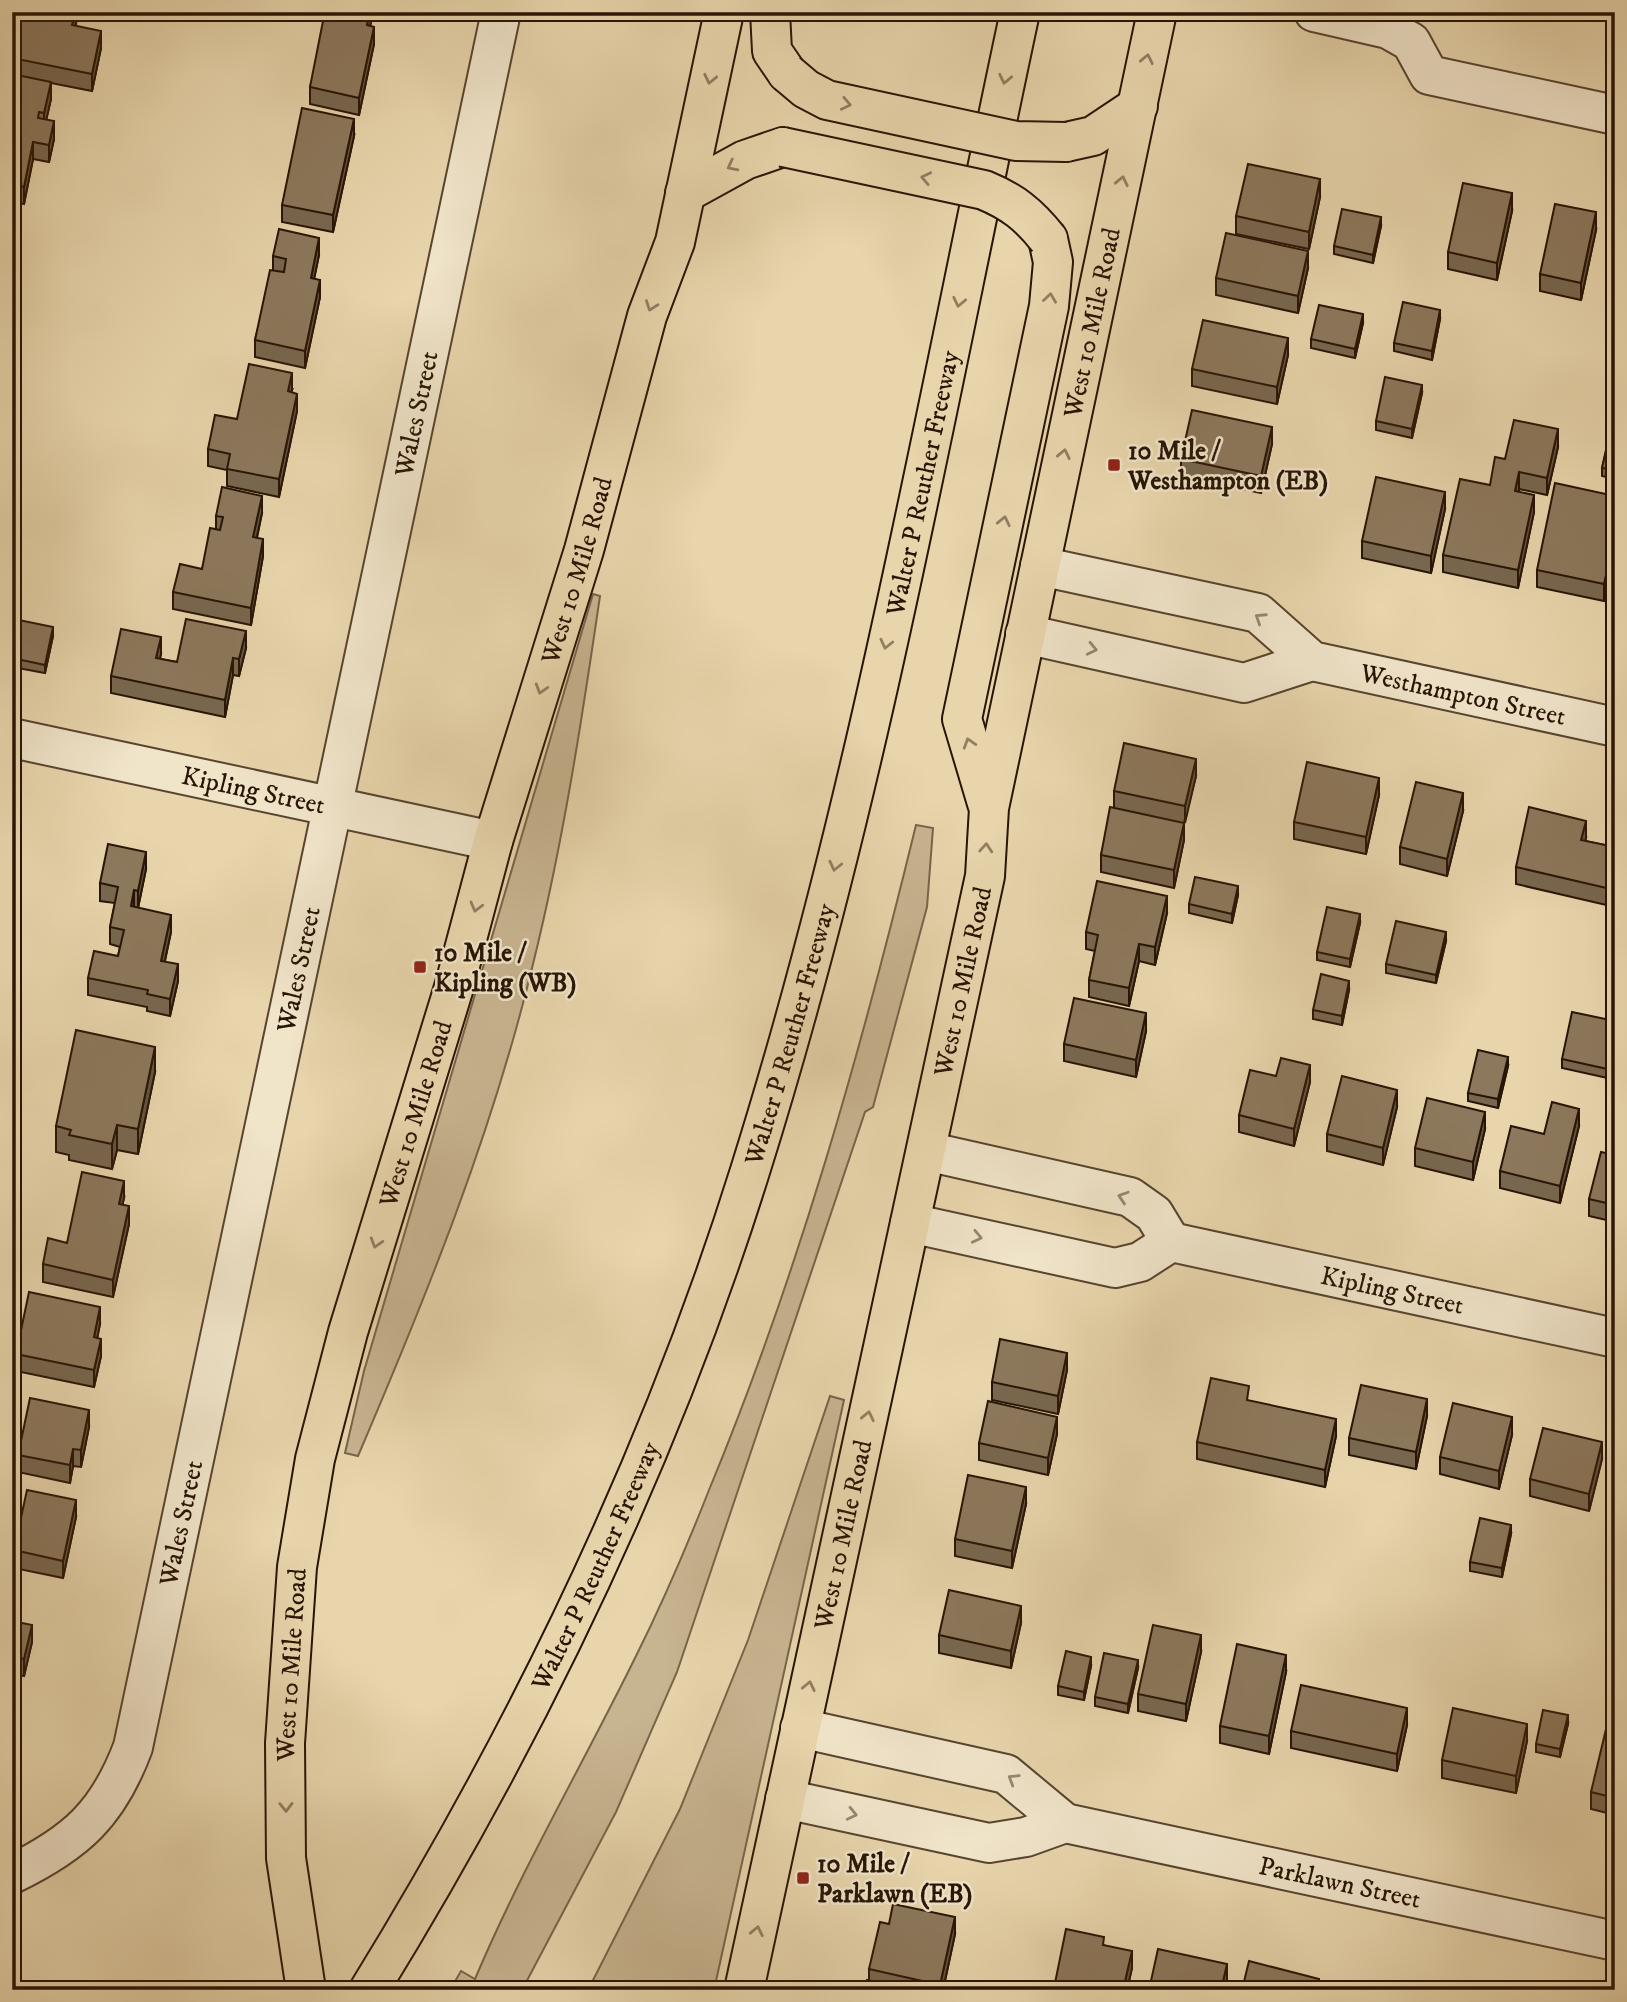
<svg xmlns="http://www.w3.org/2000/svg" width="1627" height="2002" viewBox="0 0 1627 2002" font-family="'IM FELL DW Pica',serif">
	<rect width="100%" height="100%" fill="#e8d5ac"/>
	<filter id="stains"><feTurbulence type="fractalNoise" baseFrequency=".00286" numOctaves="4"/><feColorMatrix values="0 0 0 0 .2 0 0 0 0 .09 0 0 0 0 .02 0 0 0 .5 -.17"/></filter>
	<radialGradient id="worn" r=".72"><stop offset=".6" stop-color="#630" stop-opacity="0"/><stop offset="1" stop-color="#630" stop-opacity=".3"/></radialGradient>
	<path fill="#c7b490" stroke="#78644a" stroke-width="2" d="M593 594 600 596C582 719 563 843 533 964 492 1134 426 1297 358 1456L345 1453 364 1371Z
		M916 825 933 828 927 907 873 1107 865 1112 677 1672 616 1812 522 1990H450L461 1971 475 1979C522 1868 583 1764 636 1656 663 1602 687 1546 709 1490 798 1275 861 1051 916 825Z
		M830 1396 844 1400 714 1990H588L680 1809 748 1640Z"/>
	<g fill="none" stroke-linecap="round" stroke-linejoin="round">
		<g stroke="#58442f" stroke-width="42">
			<g id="minor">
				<path d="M1314 12 1388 29 1411 42 1429 75 1615 115"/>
				<path id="s1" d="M1040 566 1258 613 1312 661 1615 727"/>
				<path d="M1025 634 1244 683 1312 661"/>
				<path id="s2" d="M12 738 493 841"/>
				<path d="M926 1151 1130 1197 1154 1214 1171 1242"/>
				<path id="s3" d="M910 1223 1115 1268 1140 1262 1171 1242 1615 1338"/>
				<path id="s4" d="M800 1728 1006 1774 1065 1823 1615 1941"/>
				<path d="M785 1799 989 1843 1026 1837 1065 1823"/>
				<path id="s5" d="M12 1874C76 1843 108 1814 133 1747L501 12"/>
			</g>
		</g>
		<g stroke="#281405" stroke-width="42">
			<g id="major">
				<path d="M770 12 772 51 787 73"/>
				<path d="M1066 142 1093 136 1138 106"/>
				<path d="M685 193 745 160 783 147"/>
				<path d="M987 803 962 719 1049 306 1053 262 1048 239"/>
				<path id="s6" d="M306 1990 286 1858 285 1743 297 1567 315 1459 348 1332 455 984 493 841 584 550 647 316 675 242 724 12"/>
				<path id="s7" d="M744 1990 985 876 989 808 1157 12"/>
			</g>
		</g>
		<g stroke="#281405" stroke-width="42">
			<g id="highway">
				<path id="s8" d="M369 1990C527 1733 660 1459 750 1171 869 793 937 399 1020 12"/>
			</g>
		</g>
		<use href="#minor" stroke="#f0e4c9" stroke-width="38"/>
		<use href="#major" stroke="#e8d5ac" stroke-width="38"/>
		<use href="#highway" stroke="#e8d5ac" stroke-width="38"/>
		<g stroke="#281405" stroke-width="42" stroke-linecap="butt">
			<path id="major-bridge" d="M787 73 806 89 827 100 1016 141 1066 142
				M783 147 984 190C1013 202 1029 215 1048 239"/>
		</g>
		<use href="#major-bridge" stroke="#e8d5ac" stroke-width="38"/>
	</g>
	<path fill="#78674f" stroke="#281405" stroke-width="2" d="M12 12H77L76 26 101 48 92 91 51 83V99L46 120 54 139 49 162 33 159 24 204 12 201Z
		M102 12H142L140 21Z
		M329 12H373L370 26 374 44 359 115 310 104V87L329 17Z
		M354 136 333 232 282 222V205Z
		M1320 197 1309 249 1236 234V216Z
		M1512 211 1497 280 1448 269V252Z
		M1381 226 1373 263 1334 254V246Z
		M1596 230 1581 300 1540 291V274Z
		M319 255 314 278 320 297 305 368 255 357V340L273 270V256Z
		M1308 268 1298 313 1216 295V278Z
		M1440 319 1432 360 1394 351V343Z
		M1363 323 1355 358 1311 348V339Z
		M1288 355 1277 404 1192 386V369Z
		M292 390 291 392 297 411 279 497 227 486V470L208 466V449L237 419Z
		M1422 393 1412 438 1376 430V421Z
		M1615 414V479L1602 476V468Z
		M1272 444 1261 493 1181 476V459Z
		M1558 447 1547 495 1519 489V492L1534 512 1518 588 1443 572V555L1490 485 1505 459Z
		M1615 496 1604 601 1537 587V570Z
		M1445 509 1431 573 1362 558V541Z
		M262 513 257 538 263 556 251 625 173 609V592L202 569 216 529V516Z
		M12 627 53 636 45 673 12 667Z
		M246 648 239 676 233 675 225 717 111 693V676L161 654 160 659 177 662Z
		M1196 776 1184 823V840L1174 888 1101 872V855L1114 808V791Z
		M1379 795 1366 854 1294 839V822Z
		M1463 811 1447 876 1400 864V847Z
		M1586 838 1585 841 1615 847V907L1516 884V867Z
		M146 869 138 908 171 932 165 961 178 981 170 1016 147 1011V1007L88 995V978L118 956 120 947 110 944V927L115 903 100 901V883Z
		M1238 895 1232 923 1189 913V904Z
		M1167 913 1155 965 1139 961 1129 1006 1089 997V980L1095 951 1086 949V932Z
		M1360 923 1350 967 1317 960V952Z
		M1446 941 1436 983 1386 973V964Z
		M1349 990 1342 1025 1313 1019V1010Z
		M1615 1021 1612 1079 1562 1068V1059Z
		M1146 1031 1136 1077 1064 1061V1044Z
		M1508 1066 1498 1108 1468 1101V1093Z
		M155 1072 138 1154 117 1150 112 1169 69 1160V1155L56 1152V1126Z
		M1276 1076 1310 1082 1294 1146 1239 1132V1115Z
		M1397 1107 1383 1165 1327 1151V1134Z
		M1579 1126 1560 1203 1500 1188V1171L1544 1134Z
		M1485 1129 1473 1180 1415 1166V1148Z
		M1615 1155V1222L1589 1216V1199Z
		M124 1198 122 1205 129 1224 113 1297 43 1282V1264L67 1243Z
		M100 1324 97 1338 101 1356 94 1387 16 1371V1354Z
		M1067 1370 1058 1414 992 1400V1382Z
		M1249 1401 1336 1436 1325 1487 1197 1459V1442Z
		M1427 1416 1416 1469 1349 1455V1438Z
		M89 1427 81 1467 73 1466 70 1483 18 1472V1455Z
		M1057 1434 1048 1475 979 1460V1443Z
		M1512 1435 1499 1489 1440 1474V1457Z
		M1602 1459 1589 1511 1530 1496V1479Z
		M1026 1504 1012 1568 955 1556V1539Z
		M76 1517 63 1578 14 1568V1550Z
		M1511 1534 1502 1577 1470 1571V1562Z
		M12 1621 32 1642 24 1676 18 1675Z
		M1021 1623 1011 1668 939 1653V1635Z
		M1201 1652 1186 1721 1138 1711V1694Z
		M1091 1666 1084 1700 1058 1695V1686Z
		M1138 1668 1128 1713 1095 1706V1697Z
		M1286 1672 1269 1754 1220 1743V1726Z
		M1568 1724 1560 1757 1536 1752V1744Z
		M1407 1725 1397 1771 1291 1748V1731Z
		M1615 1727V1815L1591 1809V1792Z
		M1527 1741 1516 1793 1442 1778V1760Z
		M955 1934 943 1990H865L869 1981V1969Z
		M1104 1945 1132 1968 1127 1990H1055V1983Z"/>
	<path fill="#625440" stroke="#281405" stroke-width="2" d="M75 12H77V16L72 42V25Z
		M369 12H373L367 43V25Z
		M374 27V44L359 115V98Z
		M101 31V48L92 91V74Z
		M51 82V99L44 130V113Z
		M354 119V136L333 232V215Z
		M54 121V139L49 162V145Z
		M33 142V159L24 204V187Z
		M1320 179V197L1309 249V232Z
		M1512 193V211L1497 280V263Z
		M1596 212V230L1581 300V283Z
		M1381 217V226L1373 263V255Z
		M319 238V255L311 295V278Z
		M1308 251V268L1298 313V296Z
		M320 280V297L305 368V351Z
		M15 286V303L12 318V301Z
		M1440 310V319L1432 360V351Z
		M1363 314V323L1355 358V349Z
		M1288 338V355L1277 404V387Z
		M292 373V390L288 409V391Z
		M1422 385V393L1412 438V429Z
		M297 394V411L279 497V479Z
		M1272 427V444L1261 493V476Z
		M1558 429V447L1547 495V478Z
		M1519 472V489L1515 508V491Z
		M1445 492V509L1431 573V556Z
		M1534 495V512L1518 588V570Z
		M262 496V513L253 554V537Z
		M1615 535V552L1604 601V584Z
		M263 539V556L251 625V608Z
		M53 627V636L45 673V665Z
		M246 631V648L239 676V659Z
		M161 637V654L156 675V658Z
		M233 658V675L225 717V700Z
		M1196 759V776L1185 823V806Z
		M1379 778V795L1366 854V837Z
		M1463 793V811L1447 876V859Z
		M1586 821V838L1581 857V840Z
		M1184 823V840L1174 888V870Z
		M146 852V869L138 908V891Z
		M1238 886V895L1232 923V914Z
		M134 890V907L131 906Z
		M1167 896V913L1155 965V947Z
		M1360 914V923L1350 967V959Z
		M171 915V932L161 978V961Z
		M1446 932V941L1436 983V975Z
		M1139 944V961L1129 1006V988Z
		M178 964V981L170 1016V999Z
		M1349 981V990L1342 1025V1016Z
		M1146 1013V1031L1136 1077V1060Z
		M155 1047V1072L138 1154V1129Z
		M1508 1057V1066L1498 1108V1099Z
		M1310 1065V1082L1294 1146V1129Z
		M1397 1090V1107L1383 1165V1148Z
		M1579 1109V1126L1560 1203V1186Z
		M1485 1112V1129L1473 1180V1162Z
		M117 1125V1150L112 1169V1144Z
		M124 1181V1198L119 1221V1204Z
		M129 1206V1224L113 1297V1280Z
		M100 1307V1324L94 1355V1337Z
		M101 1339V1356L94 1387V1370Z
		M1067 1353V1370L1058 1414V1396Z
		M1427 1399V1416L1416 1469V1452Z
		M89 1410V1427L81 1467V1450Z
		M1057 1417V1434L1048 1475V1458Z
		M1512 1417V1435L1499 1489V1471Z
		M1336 1419V1436L1325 1487V1470Z
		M1602 1442V1459L1589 1511V1494Z
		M73 1449V1466L70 1483V1465Z
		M1026 1487V1504L1012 1568V1551Z
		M76 1500V1517L63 1578V1561Z
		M1511 1525V1534L1502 1577V1568Z
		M1021 1606V1623L1011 1668V1651Z
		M32 1625V1642L24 1676V1659Z
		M1201 1635V1652L1186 1721V1704Z
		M1286 1655V1672L1269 1754V1736Z
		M1091 1657V1666L1084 1700V1692Z
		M18 1658V1675L12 1703V1686Z
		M1138 1660V1668L1128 1713V1704Z
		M1407 1708V1725L1397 1771V1754Z
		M1568 1715V1724L1560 1757V1749Z
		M1527 1724V1741L1516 1793V1776Z
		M955 1917V1934L943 1990H940V1985Z
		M1132 1951V1968L1127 1990H1123Z
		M1227 1964V1981L1225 1990H1221Z"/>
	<path fill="#8c785c" stroke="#281405" stroke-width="2" d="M12 12H75L72 25 101 31 92 74 12 58Z
		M343 12H369L367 25 374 27 359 98 310 87 324 16 341 20Z
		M12 74 51 82 44 113 39 112 38 118 54 121 49 145 33 142 24 187 12 184Z
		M302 108 354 119 333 215 282 205Z
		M1248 164 1320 179 1309 232 1236 216Z
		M1463 183 1512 193 1497 263 1448 252Z
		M1555 204 1596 212 1581 283 1540 274Z
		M1342 209 1381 217 1373 255 1334 246Z
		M279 229 319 238 311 278 320 280 305 351 255 340 270 270 284 272 286 259 273 256Z
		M1226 233 1308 251 1298 296 1216 278Z
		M12 285 15 286 12 301Z
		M1403 302 1440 310 1432 351 1394 343Z
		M1319 305 1363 314 1355 349 1311 339Z
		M1203 320 1288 338 1277 387 1192 369Z
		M249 364 292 373 288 391 297 394 279 479 227 469 230 454 208 449 215 415 237 419Z
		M1385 377 1422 385 1412 429 1376 421Z
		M1192 410 1272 427 1261 476 1181 459Z
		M1614 414H1615V470L1602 468Z
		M1514 420 1558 429 1547 478 1519 472 1515 491 1534 495 1518 570 1443 555 1460 479 1490 485 1495 457 1505 459Z
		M1376 477 1445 492 1431 556 1362 541Z
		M1555 483 1615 496V535L1604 584 1537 570Z
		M222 487 262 496 253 537 263 539 251 608 173 592 180 564 202 569 210 528 220 530 223 517 216 516Z
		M14 619 53 627 45 665 12 658V627Z
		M186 619 246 631 239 659 233 658 225 700 111 676 121 629 161 637 156 658 177 662Z
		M1124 743 1196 759 1185 806 1114 791Z
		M1307 762 1379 778 1366 837 1294 822Z
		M1416 782 1463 793 1447 859 1400 847Z
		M1110 807 1184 823 1174 870 1101 855Z
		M1529 807 1586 821 1581 840 1615 847V890L1516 867Z
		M108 844 146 852 138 891 134 890 131 906 171 915 161 961 178 964 170 999 147 994 148 990 88 978 94 951 118 956 124 930 110 927 118 887 100 883Z
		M1195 877 1238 886 1232 914 1189 904Z
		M1097 881 1167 896 1155 947 1139 944 1129 988 1089 980 1098 935 1086 932Z
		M1327 907 1360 914 1350 959 1317 952Z
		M1396 921 1446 932 1436 975 1386 964Z
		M1321 974 1349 981 1342 1016 1313 1010Z
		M1074 998 1146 1013 1136 1060 1064 1044Z
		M1572 1012 1615 1021V1060L1612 1070 1562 1059Z
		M76 1030 155 1047 138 1129 117 1125 112 1144 69 1135 71 1130 56 1126Z
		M1478 1050 1508 1057 1498 1099 1468 1093Z
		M1281 1058 1310 1065 1294 1129 1239 1115 1250 1070 1276 1076Z
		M1342 1076 1397 1090 1383 1148 1327 1134Z
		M1427 1098 1485 1112 1473 1162 1415 1148Z
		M1552 1102 1579 1109 1560 1186 1500 1171 1511 1126 1544 1134Z
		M1601 1152 1615 1155V1205L1589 1199Z
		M82 1172 124 1181 119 1204 129 1206 113 1280 43 1264 48 1238 67 1243Z
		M29 1292 100 1307 94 1337 101 1339 94 1370 16 1354Z
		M1000 1339 1067 1353 1058 1396 992 1382Z
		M1211 1378 1249 1386 1247 1400 1336 1419 1325 1470 1197 1442Z
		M1361 1385 1427 1399 1416 1452 1349 1438Z
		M30 1398 89 1410 81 1450 73 1449 70 1465 18 1455Z
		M988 1401 1057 1417 1048 1458 979 1443Z
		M1453 1403 1512 1417 1499 1471 1440 1457Z
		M1543 1428 1602 1442 1589 1494 1530 1479Z
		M968 1475 1026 1487 1012 1551 955 1539Z
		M27 1490 76 1500 63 1561 14 1550Z
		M1480 1518 1511 1525 1502 1568 1470 1562Z
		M949 1590 1021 1606 1011 1651 939 1635Z
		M12 1621 32 1625 24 1659 18 1658 12 1686Z
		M1153 1625 1201 1635 1186 1704 1138 1694Z
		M1237 1644 1286 1655 1269 1736 1220 1726Z
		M1066 1651 1091 1657 1084 1692 1058 1686Z
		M1104 1653 1138 1660 1128 1704 1095 1697Z
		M1301 1685 1407 1708 1397 1754 1291 1731Z
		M1453 1708 1527 1724 1516 1776 1442 1760Z
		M1543 1710 1568 1715 1560 1749 1536 1744Z
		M1607 1725 1615 1727V1798L1591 1792Z
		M893 1904 955 1917 940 1985 869 1969 880 1922 889 1924Z
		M1066 1929 1104 1937 1103 1945 1132 1951 1123 1990H1086L1055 1983Z
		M1158 1949 1227 1964 1221 1990H1149Z
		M1249 1961 1319 1979 1317 1990H1242Z
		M867 1980 910 1990H865Z
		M1340 1982 1370 1990H1338Z"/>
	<defs><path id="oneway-chevron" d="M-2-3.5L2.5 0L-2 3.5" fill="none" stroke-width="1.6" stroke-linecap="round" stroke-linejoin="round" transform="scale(1.75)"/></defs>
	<g stroke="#927e61">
		<use href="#oneway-chevron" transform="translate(1147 59) rotate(-78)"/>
		<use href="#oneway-chevron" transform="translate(710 79) rotate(102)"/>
		<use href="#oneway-chevron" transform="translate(1005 79) rotate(102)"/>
		<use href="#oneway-chevron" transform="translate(846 104) rotate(12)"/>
		<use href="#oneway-chevron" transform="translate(732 166) rotate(153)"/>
		<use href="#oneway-chevron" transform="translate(926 178) rotate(-168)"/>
		<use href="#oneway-chevron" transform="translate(1122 181) rotate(-78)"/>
		<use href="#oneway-chevron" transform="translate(1050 298) rotate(-82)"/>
		<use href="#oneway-chevron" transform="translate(959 302) rotate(102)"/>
		<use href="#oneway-chevron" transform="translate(651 306) rotate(110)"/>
		<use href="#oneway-chevron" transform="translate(1064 454) rotate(-78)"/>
		<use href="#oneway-chevron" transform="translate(1004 521) rotate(-78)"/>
		<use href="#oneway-chevron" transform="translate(886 644) rotate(103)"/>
		<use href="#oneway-chevron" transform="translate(541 689) rotate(107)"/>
		<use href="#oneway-chevron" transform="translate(969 743) rotate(-107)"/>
		<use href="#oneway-chevron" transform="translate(986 848) rotate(-86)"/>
		<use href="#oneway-chevron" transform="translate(835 866) rotate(103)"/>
		<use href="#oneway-chevron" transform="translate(476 907) rotate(105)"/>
		<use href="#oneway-chevron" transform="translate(376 1243) rotate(107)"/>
		<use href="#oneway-chevron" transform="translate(868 1416) rotate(-78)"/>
		<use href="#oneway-chevron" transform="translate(809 1686) rotate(-78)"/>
		<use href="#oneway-chevron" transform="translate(286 1807) rotate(89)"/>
		<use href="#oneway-chevron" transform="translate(757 1931) rotate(-78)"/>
	</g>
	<g stroke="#968671">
		<use href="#oneway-chevron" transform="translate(1260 618) rotate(-147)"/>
		<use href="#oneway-chevron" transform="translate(1092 649) rotate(13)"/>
		<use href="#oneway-chevron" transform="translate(1123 1197) rotate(-162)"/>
		<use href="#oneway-chevron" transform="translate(977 1237) rotate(12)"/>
		<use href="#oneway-chevron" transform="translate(1013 1779) rotate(-148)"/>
		<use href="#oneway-chevron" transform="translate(852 1814) rotate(13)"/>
	</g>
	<g fill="#8f2418" stroke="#f0e4c9" stroke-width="2.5">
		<rect x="1107" y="458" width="14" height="14" rx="3.5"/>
		<rect x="413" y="960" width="14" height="14" rx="3.5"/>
		<rect x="796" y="1871" width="14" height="14" rx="3.5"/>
	</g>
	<g text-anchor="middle" stroke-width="5" stroke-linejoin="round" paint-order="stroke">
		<g font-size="26" fill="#281405" stroke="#f0e4c9">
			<text dy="9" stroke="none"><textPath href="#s7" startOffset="1704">West 10 Mile Road</textPath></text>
			<text dy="9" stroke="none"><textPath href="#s5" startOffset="1544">Wales Street</textPath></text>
			<text dy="9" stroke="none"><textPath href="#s8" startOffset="1615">Walter P Reuther Freeway</textPath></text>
			<text dy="9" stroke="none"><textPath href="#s6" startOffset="1461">West 10 Mile Road</textPath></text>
			<text dy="9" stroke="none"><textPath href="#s1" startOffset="450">Westhampton Street</textPath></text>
			<text dy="9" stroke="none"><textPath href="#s2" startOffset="247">Kipling Street</textPath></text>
			<text dy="9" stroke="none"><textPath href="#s5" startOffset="976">Wales Street</textPath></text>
			<text dy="9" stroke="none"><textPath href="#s7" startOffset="1032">West 10 Mile Road</textPath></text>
			<text dy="9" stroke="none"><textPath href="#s8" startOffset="1048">Walter P Reuther Freeway</textPath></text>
			<text dy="9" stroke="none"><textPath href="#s6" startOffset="894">West 10 Mile Road</textPath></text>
			<text dy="9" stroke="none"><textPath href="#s3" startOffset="499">Kipling Street</textPath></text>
			<text dy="9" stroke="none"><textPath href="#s5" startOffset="410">Wales Street</textPath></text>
			<text dy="9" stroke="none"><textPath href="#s7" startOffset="466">West 10 Mile Road</textPath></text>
			<text dy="9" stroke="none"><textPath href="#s8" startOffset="481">Walter P Reuther Freeway</textPath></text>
			<text dy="9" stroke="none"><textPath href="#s6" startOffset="327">West 10 Mile Road</textPath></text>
			<text dy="9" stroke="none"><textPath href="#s4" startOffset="569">Parklawn Street</textPath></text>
		</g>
		<g font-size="26" font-weight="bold" fill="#281405" stroke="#f0e4c9" text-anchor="start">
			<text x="1128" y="459">10 Mile /<tspan x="1128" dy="30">Westhampton (EB)</tspan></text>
			<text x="434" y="961">10 Mile /<tspan x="434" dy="30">Kipling (WB)</tspan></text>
			<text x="817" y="1872">10 Mile /<tspan x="817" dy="30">Parklawn (EB)</tspan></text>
		</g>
	</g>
	<rect width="1627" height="2002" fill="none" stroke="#e8d5ac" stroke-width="42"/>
	<rect x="14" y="14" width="1599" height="1974" fill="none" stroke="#281405" stroke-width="3.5"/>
	<rect x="21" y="21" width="1585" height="1960" fill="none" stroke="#281405" stroke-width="2"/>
	<rect width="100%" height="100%" filter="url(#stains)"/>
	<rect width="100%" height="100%" fill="url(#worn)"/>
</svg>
